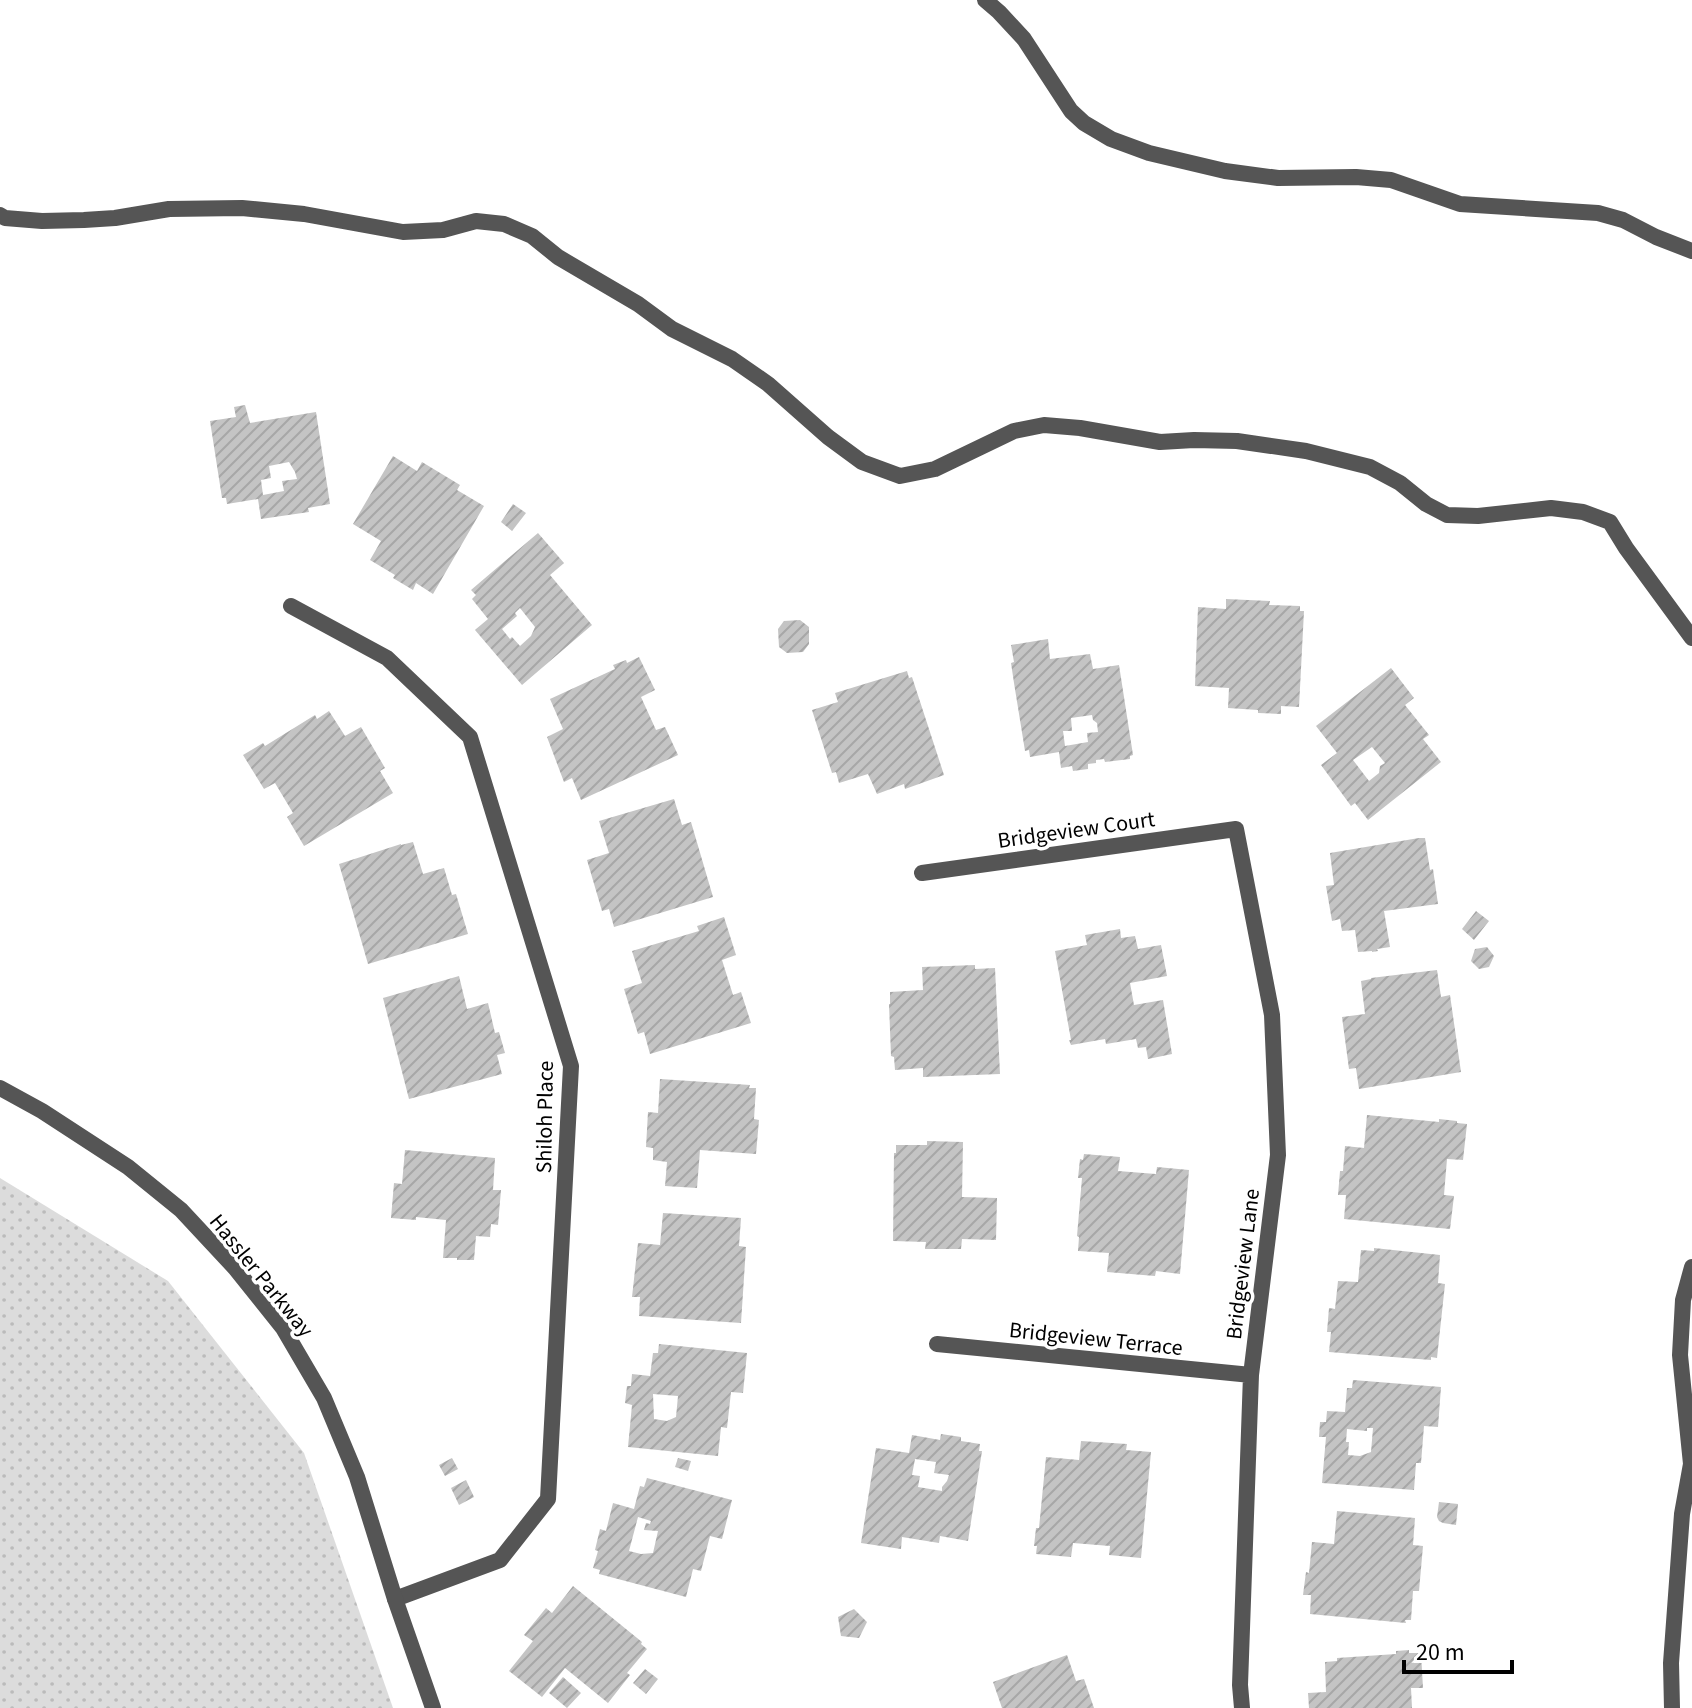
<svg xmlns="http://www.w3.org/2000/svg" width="1692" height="1708" viewBox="0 0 1692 1708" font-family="'Source Sans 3',sans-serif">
	<defs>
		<pattern id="grass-dots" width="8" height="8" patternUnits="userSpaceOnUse" patternTransform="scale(2)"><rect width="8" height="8" fill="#dcdcdc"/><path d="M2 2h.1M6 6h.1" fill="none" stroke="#bbb" stroke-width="1.8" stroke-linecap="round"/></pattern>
		<pattern id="building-hatch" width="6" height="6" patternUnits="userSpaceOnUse" patternTransform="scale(2)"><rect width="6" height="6" fill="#c4c4c4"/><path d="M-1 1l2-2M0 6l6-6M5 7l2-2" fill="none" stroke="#a7a7a7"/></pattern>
	</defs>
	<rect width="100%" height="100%" fill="#fff"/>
	<path fill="url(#grass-dots)" d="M0 1178 168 1281 304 1453 393 1708H0Z"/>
	<path fill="url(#building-hatch)" fill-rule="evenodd" d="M245 405 250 423 316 412 330 504 308 508 309 512 261 519 258 499 227 504 226 498H222L210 421 236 417 234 407ZM289 462 295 472 297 479 282 481 284 491 263 495 261 480 271 478 269 466Z
		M393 456 417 471 422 462 460 485 457 490 484 506 433 594 416 583 413 590 393 578 395 575 370 560 381 541 353 524Z
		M513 504 526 513 512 531 501 522Z
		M538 533 564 563 550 575 592 625 522 685 475 630 488 619 472 599 476 595 471 590ZM520 608 535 627 531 636 520 646 512 637 510 639 502 629 517 616 515 613Z
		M1226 599 1270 601 1269 605 1300 606V611H1304L1299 707 1281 706V714L1258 713V710L1228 708 1229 688 1195 686 1198 607 1226 609Z
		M800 620 809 627V644L803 652 787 653 779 647 778 629 784 621Z
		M1048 639 1050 659 1090 654 1093 669 1119 665 1133 755 1130 756V759L1105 762 1104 759 1096 760V763L1088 764V769L1073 771 1072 766 1061 768 1059 752 1030 757 1029 750 1025 751 1014 683 1011 663 1014 662 1011 645ZM1092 715 1093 720 1097 723 1098 732 1087 733 1088 742 1065 746 1063 731H1072L1071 718Z
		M639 657 655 690 641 697 656 730 665 727 678 755 581 800 572 778 564 782 547 737 563 729 550 699 615 669 613 665 626 660 627 663Z
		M1391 668 1414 698 1405 705 1429 735 1423 739 1441 762 1368 820 1355 803 1351 806 1321 765 1337 753 1316 726ZM1372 747 1385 763 1380 766 1379 773 1369 781 1353 760Z
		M907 671 909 678 912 677 944 775 905 789 904 784 877 794 868 774 839 783 836 772 832 773 812 710 838 702 835 693Z
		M329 711 345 736 361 727 385 768 380 771 393 793 304 846 287 817 293 813 275 783 264 789 243 755 263 743 265 746 315 715 317 719Z
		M674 799 682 825 691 822 713 897 614 927 609 909 602 911 587 860 609 853 599 821Z
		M1419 838H1425L1430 870 1433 869 1438 904 1384 911 1390 947 1377 949 1378 951 1372 952V951L1358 952 1355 930 1342 931 1340 919 1332 921 1326 886 1334 885 1330 853Z
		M413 842 423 874 444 868 452 895 456 894 468 934 368 964 339 864 401 844V845Z
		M1476 911 1489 921 1474 940 1462 929Z
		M724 917 736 955 722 960 733 995 741 992 751 1023 650 1054 644 1032 638 1034 624 989 642 983 632 951 699 931 697 926Z
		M1120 929 1121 938 1135 936 1138 949 1161 945 1167 976 1130 983 1134 1005 1163 1000 1172 1054 1148 1059 1146 1047 1138 1048 1136 1039 1106 1044 1105 1039 1071 1045 1069 1040H1071L1055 951 1087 945 1085 935Z
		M1487 947 1494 956 1489 967 1479 969 1471 961 1475 949Z
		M975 965V969L995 968 1000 1074 923 1077V1068L895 1070 894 1057 891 1056 889 1004H890V992L923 990 922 967Z
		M1437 970 1441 997 1450 995 1461 1072 1359 1089 1356 1068 1349 1069 1342 1017 1365 1014 1361 981 1371 979V978Z
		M459 976 467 1009 488 1003 495 1033 499 1032 505 1053 497 1055 502 1074 409 1099 383 998Z
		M660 1079 750 1085 749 1088H756L754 1119 759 1120 756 1154 700 1150 697 1188 665 1186 667 1162 653 1160V1148L646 1147 648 1112 658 1113Z
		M1367 1115 1439 1122V1119L1457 1121V1123L1467 1124 1463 1160 1447 1159 1444 1195 1454 1196 1450 1229 1344 1219 1346 1195H1338L1340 1171H1343L1345 1146 1364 1148Z
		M927 1141 963 1142 962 1197 997 1198 996 1240 962 1239 961 1249H925L926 1242 893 1241 894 1153H896V1145H927Z
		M405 1150 495 1158 493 1190H501L498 1225 491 1224 490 1237 476 1236 474 1260H457V1258H443L446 1220 416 1217V1220L391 1218 394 1183 402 1184Z
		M1084 1154 1120 1157 1118 1171 1156 1174 1157 1167 1189 1170 1180 1274 1156 1271 1155 1276 1107 1272 1109 1253 1078 1251 1079 1237 1077 1236 1082 1178H1078L1080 1159 1083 1160Z
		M663 1213 741 1218 739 1246 746 1247 741 1323 639 1316 640 1297H632L638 1243 660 1245Z
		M1374 1248 1440 1255 1438 1283 1445 1284 1437 1358 1431 1357V1360L1329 1352 1331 1332H1327L1329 1308 1335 1309 1338 1281 1358 1282 1361 1250 1374 1251Z
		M659 1344 747 1353 743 1393 731 1392 727 1428 721 1427 718 1456 628 1447 632 1405 625 1403 627 1386H631L632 1374 650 1376 653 1353H658ZM653 1394 678 1396 676 1417 667 1421 654 1419Z
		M1353 1380 1441 1387 1438 1427 1424 1426 1421 1463H1416L1414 1490 1322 1483 1326 1437H1319L1320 1422H1326L1327 1411 1345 1412 1347 1388H1352ZM1367 1428H1373L1371 1452 1360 1456 1348 1455 1349 1442H1346L1347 1429 1367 1431Z
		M941 1434 961 1437V1441L980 1444 979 1451H982L968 1541 940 1536 939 1543 902 1537 901 1549 861 1543 876 1448 909 1453 912 1435 940 1440ZM915 1459 936 1462 934 1473 949 1475 947 1481 942 1487V1491L918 1487 920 1476 912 1475Z
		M1081 1441 1127 1444 1126 1450 1151 1452 1141 1558 1109 1555 1110 1546 1073 1543 1071 1557 1036 1554 1037 1546H1034L1036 1528H1039L1046 1457 1079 1460Z
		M452 1458 458 1469 445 1476 439 1465Z
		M678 1458 691 1461 688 1471 675 1467Z
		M647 1478 732 1500 722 1539 710 1536 701 1571 693 1569 686 1597 599 1574 600 1570 593 1568 598 1551 595 1550 600 1529 606 1531 613 1503 634 1509 640 1486 644 1487ZM638 1517 651 1521 650 1524 646 1523 644 1530 658 1531 653 1553 641 1554 629 1551Z
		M466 1480 474 1497 459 1505 451 1488Z
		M1439 1502 1458 1504 1456 1525 1443 1523 1439 1521 1437 1517Z
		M1337 1511 1415 1518 1413 1545 1423 1546 1419 1591H1413L1411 1620H1405L1406 1623 1310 1614 1311 1595H1303L1306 1572 1309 1573 1312 1542 1334 1544Z
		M573 1586 642 1642 641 1644 647 1649 627 1673 630 1675 608 1703 565 1668 542 1697 509 1671 533 1641 524 1635 546 1608 552 1613Z
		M854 1609 867 1622 859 1638 841 1636 838 1617Z
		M1409 1650V1653H1421L1423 1688H1411L1412 1708H1309L1308 1693 1326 1692 1325 1662 1337 1661V1658L1396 1654V1651Z
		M1067 1655 1076 1681 1084 1679 1094 1708H1002L993 1682Z
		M645 1669 658 1679 646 1694 633 1683Z
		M563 1677 581 1693 567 1708 549 1693Z"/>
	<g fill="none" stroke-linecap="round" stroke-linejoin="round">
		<path stroke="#555" stroke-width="16" d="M985 0 999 12 1024 39 1071 111 1084 123 1111 139 1149 153 1225 171 1278 178 1356 177 1391 180 1460 204 1598 213 1623 220 1656 237 1692 251
			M0 215 5 218 42 221 84 220 115 218 169 209 242 208 304 214 403 232 443 230 476 221 504 224 532 236 558 257 638 304 672 329 732 359 768 384 828 437 862 462 900 476 935 469 1014 431 1044 425 1080 428 1160 442 1194 440 1237 441 1306 451 1370 467 1400 483 1426 504 1447 515 1478 516 1551 508 1583 512 1610 522 1626 548 1692 638
			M1672 1708 1671 1663 1682 1514 1691 1464 1680 1355 1683 1300 1692 1267"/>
		<path stroke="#555" stroke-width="16" d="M291 606 387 658 470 737 571 1066 548 1499 500 1560 395 1599
			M922 873 1236 829 1272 1015 1278 1155 1251 1375 1240 1685 1242 1708
			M937 1344 1251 1375"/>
		<path stroke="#555" stroke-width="16" d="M0 1088 42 1111 128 1167 181 1210 235 1268 283 1328 324 1398 357 1477 395 1599 433 1708"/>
	</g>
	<g text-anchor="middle" stroke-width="7" stroke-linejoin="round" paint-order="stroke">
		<g font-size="22" fill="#000" stroke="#fff">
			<text transform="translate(1076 829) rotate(-8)" y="8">Bridgeview Court</text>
			<text transform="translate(544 1117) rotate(-89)" y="8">Shiloh Place</text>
			<text transform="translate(1242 1264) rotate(-83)" y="8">Bridgeview Lane</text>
			<text transform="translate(262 1275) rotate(51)" y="8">Hassler Parkway</text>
			<text transform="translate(1096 1338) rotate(6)" y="8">Bridgeview Terrace</text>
		</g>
	</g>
	<path d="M1404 1660v12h108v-12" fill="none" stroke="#000000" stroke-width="4"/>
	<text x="1416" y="1660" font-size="24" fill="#000000" stroke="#ffffff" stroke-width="6" paint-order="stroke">20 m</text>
</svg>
